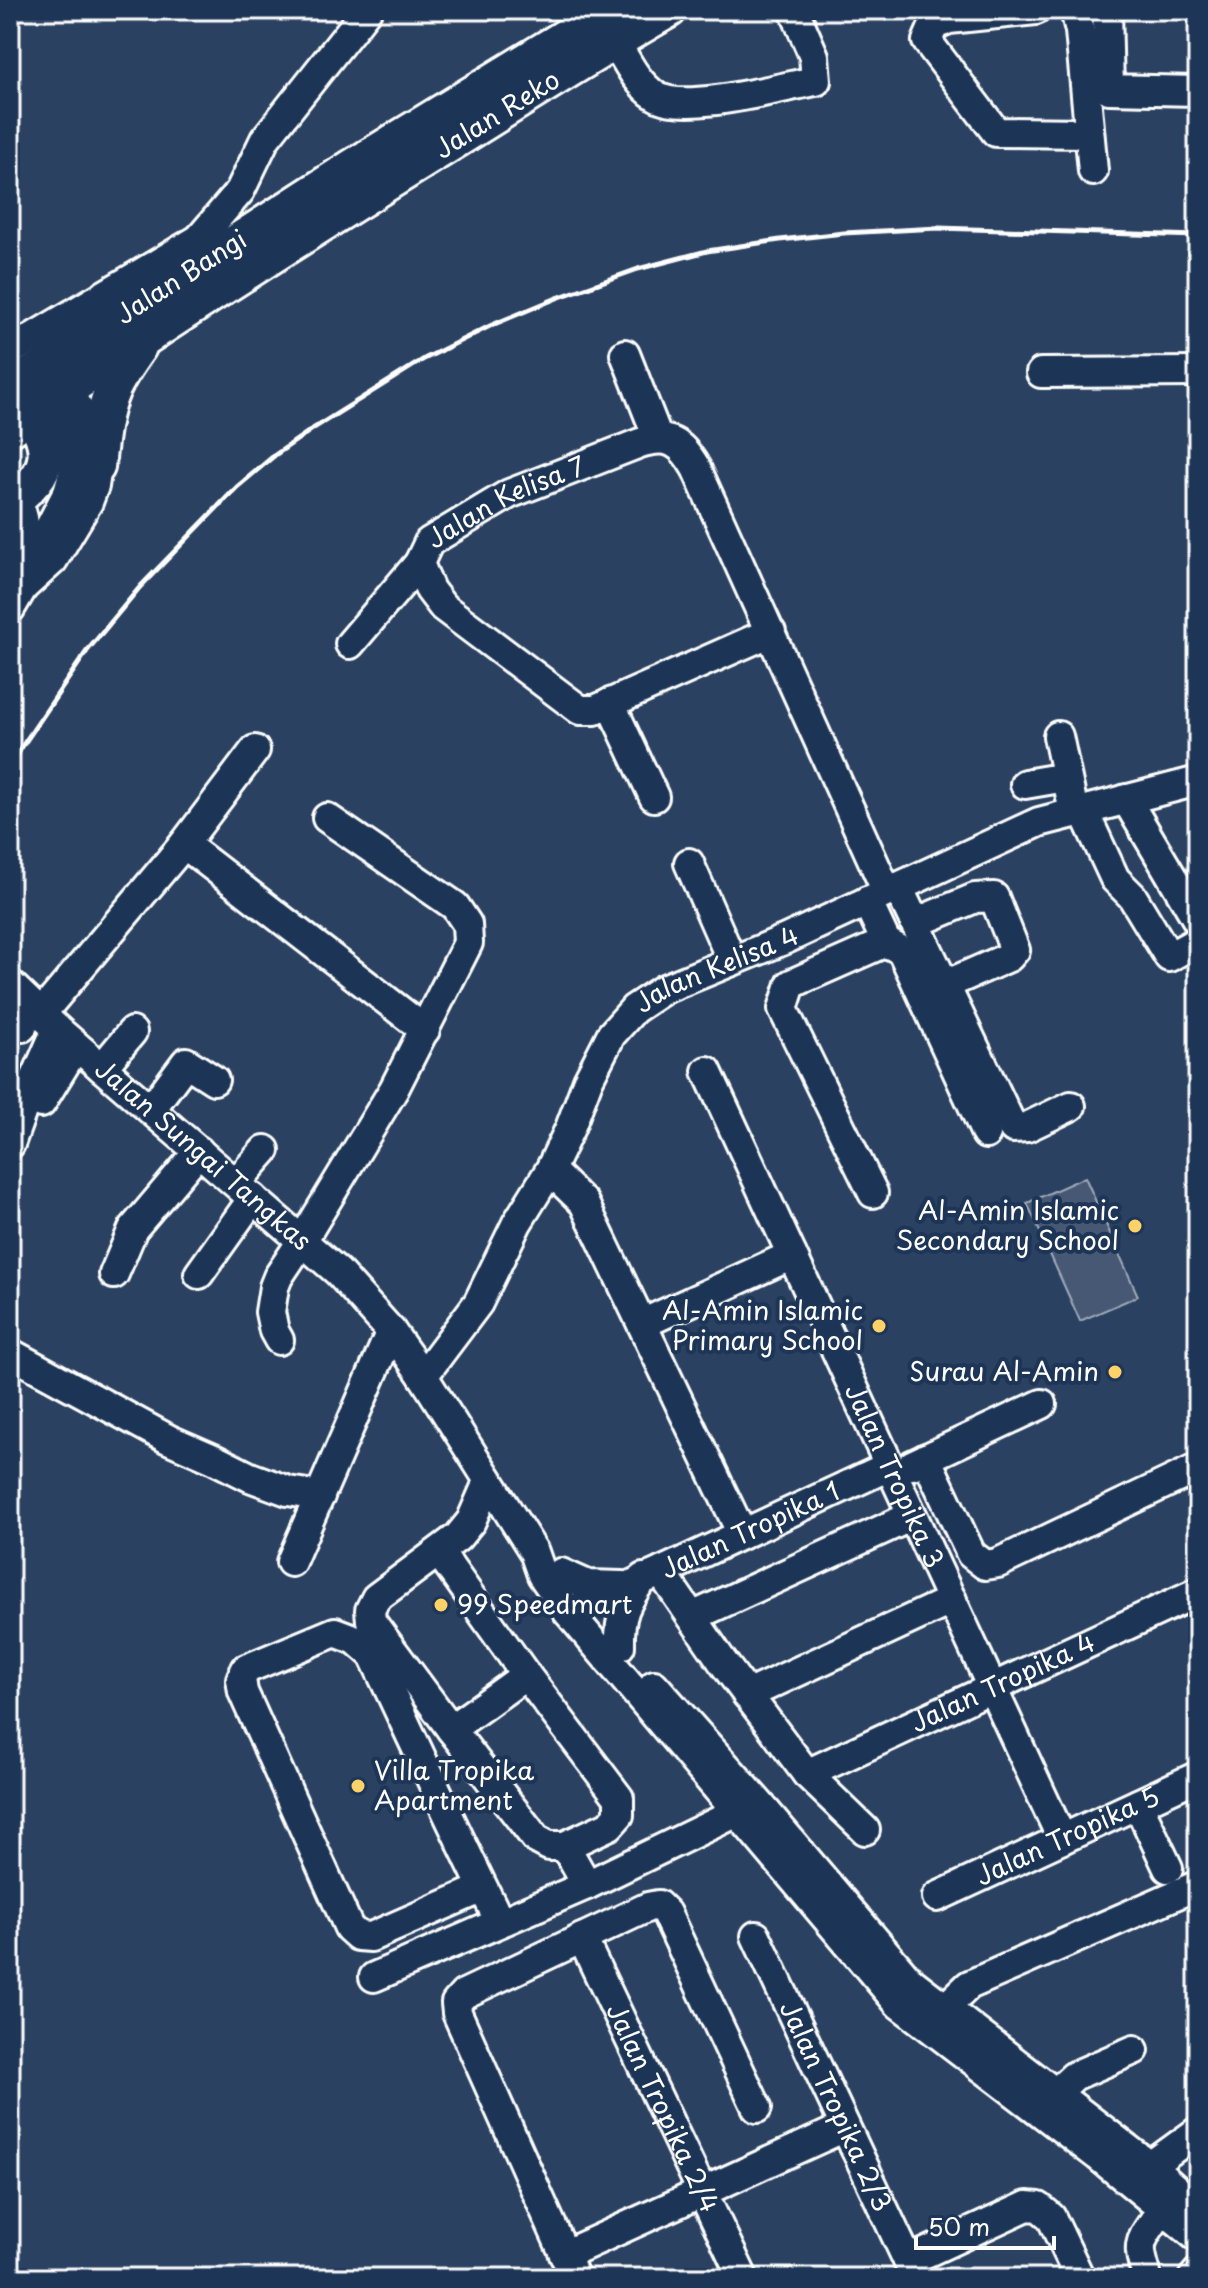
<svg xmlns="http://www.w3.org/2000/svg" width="1208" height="2288" viewBox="0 0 1208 2288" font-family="'Playpen Sans',sans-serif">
	<rect width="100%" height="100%" fill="#2a4161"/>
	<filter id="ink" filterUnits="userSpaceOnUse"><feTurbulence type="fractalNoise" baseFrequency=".0125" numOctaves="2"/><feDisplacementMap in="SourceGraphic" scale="16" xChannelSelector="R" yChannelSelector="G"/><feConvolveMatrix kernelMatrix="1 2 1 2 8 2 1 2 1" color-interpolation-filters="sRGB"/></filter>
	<g filter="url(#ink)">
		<path fill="#465975" stroke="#a2acba" stroke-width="2" d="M1085 1177 1138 1296 1080 1321 1027 1203Z"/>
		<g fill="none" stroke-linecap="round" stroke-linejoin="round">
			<g stroke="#fff" stroke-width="34">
				<g id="minor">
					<path d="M1036 10 949 19 934 25 927 41 996 132 1088 133"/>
					<path d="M1075 10 1080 31 1093 171"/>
					<path d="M1107 10 1109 89 1198 91"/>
					<path d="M615 41C626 60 637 84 656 96 685 114 780 87 816 81L814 56 794 10"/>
					<path d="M186 273 199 239 240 191 265 139 367 10"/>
					<path d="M10 351 199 239"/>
					<path d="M625 354 658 438"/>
					<path d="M1041 373 1198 372"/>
					<path d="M23 587 53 560 88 502 94 486 97 467 92 441 79 410 57 374"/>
					<path d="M10 609 23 587 35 556 68 492 73 474 74 457 63 424 40 384"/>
					<path id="s1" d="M771 632 595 710H580L443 607 430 590 419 563 429 542 509 494 640 443C669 434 681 442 696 468L887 892"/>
					<path d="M350 644 419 563"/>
					<path d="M610 703 654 797"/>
					<path d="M1058 736 1074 812"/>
					<path d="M1025 784 1066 777"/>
					<path d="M1126 799 1198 921"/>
					<path d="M1083 810 1115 879 1132 896 1169 957 1198 941"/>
					<path d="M184 844 425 1030"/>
					<path d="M689 863 732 961"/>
					<path d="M898 887 1013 1128 1027 1127 1071 1106"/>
					<path d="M867 901 886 942 791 984 783 1009 873 1193"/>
					<path d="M915 923 975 898 994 897 1015 950 1009 957 945 985"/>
					<path d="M886 942 902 951 986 1134"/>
					<path id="s2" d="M10 984 57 1029 338 1272 391 1331 423 1376 534 1552 542 1575 568 1612 899 2004 1098 2156 1198 2238"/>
					<path d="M41 1014 184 844 255 750"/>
					<path d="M10 1016 22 1027"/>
					<path d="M102 1068 132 1032"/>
					<path id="s3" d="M707 1071 1062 1839"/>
					<path d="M41 1103 76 1046"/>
					<path d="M151 1109 186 1062 214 1080"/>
					<path d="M10 1144 25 1102 57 1029"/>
					<path d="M550 1170 584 1203 742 1534"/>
					<path d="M236 1183 265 1150"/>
					<path d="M114 1274 133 1229 199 1151"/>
					<path d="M199 1274 253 1198"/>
					<path d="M642 1324 792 1255"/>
					<path d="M279 1340 274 1331 270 1312 274 1287 278 1277 302 1241 394 1089 468 943 467 924 455 906 327 818"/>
					<path d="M10 1353 168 1439 214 1459 250 1477 288 1491 320 1496"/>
					<path id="s4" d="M423 1376 478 1303 517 1223 550 1170 570 1128 588 1080 611 1035 634 1009 664 989 786 939 1039 822 1198 781"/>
					<path d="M926 1458 971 1554 985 1565 998 1563 1198 1468"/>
					<path d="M912 1465 1042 1404"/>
					<path d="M488 1482 471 1521 458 1537 376 1598 370 1610 371 1621 451 1729 536 1839 549 1846H565"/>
					<path d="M439 1552 526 1675 619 1798V1815L610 1825 565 1846 587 1885"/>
					<path d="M291 1562 391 1331"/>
					<path d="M661 1572 722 1661 807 1774 865 1830"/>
					<path d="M561 1573 588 1585 622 1586"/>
					<path id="s5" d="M568 1612 661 1572 889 1466"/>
					<path d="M692 1617 912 1516"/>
					<path d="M620 1646C619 1616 625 1603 643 1578"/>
					<path d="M654 1685 758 1802 909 1980 1150 2166 1198 2209"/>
					<path d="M747 1695 952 1600"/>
					<path d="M451 1729 526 1675"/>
					<path id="s6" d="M807 1774 1198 1592"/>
					<path d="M1138 1804 1168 1868"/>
					<path d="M483 1888 371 1937 358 1936 349 1928 243 1692 241 1679 246 1669 335 1632 356 1640 373 1655C415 1744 456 1834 500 1922"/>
					<path id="s7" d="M937 1897 1198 1776"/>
					<path id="s8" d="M756 1936 916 2278"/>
					<path id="s9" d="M582 1938 743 2278"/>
					<path d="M374 1977 587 1885 750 1806"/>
					<path d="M945 2008 969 1985 1198 1885"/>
					<path d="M1056 2093 1074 2076 1134 2050"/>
					<path d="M1150 2166 1198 2131"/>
					<path d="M564 2255 845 2127"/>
					<path d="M908 2261 1027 2206 1039 2207 1051 2217 1080 2278"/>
					<path d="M1146 2273C1138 2247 1138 2243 1154 2221"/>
					<path d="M575 2278 457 2013 456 2003 464 1994 648 1907 658 1905 666 1913 757 2108"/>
					<path d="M1193 2278 1198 2272"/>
				</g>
			</g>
			<g stroke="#fff" stroke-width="40">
				<g id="major">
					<path id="s10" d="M10 388 352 167 609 10"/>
					<path id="s11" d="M10 429C146 335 286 246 426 159 507 109 587 57 669 10"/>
					<path d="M97 467C100 442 102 415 112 391 119 375 129 361 139 347"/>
					<path d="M10 494C28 525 22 541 10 572"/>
					<path d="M14 500C62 464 48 440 21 395"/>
				</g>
			</g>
			<use href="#minor" stroke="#1d3557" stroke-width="28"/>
			<use href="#major" stroke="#1d3557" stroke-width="34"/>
			<path stroke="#fff" stroke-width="5" d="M10 770 21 748 87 651 140 587 237 487 275 455 314 428 424 359 492 325 557 298 638 269 707 251 780 240 844 233 938 228 1198 236"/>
		</g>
	</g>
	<g fill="#ffd166" stroke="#1d3557" stroke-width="3">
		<circle cx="1135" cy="1226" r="8"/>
		<circle cx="879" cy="1326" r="8"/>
		<circle cx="1115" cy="1372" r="8"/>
		<circle cx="441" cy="1605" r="8"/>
		<circle cx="358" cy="1786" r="8"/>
	</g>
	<g text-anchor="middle" stroke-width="8" stroke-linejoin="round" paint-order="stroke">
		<g font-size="26" fill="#fff" stroke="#1d3557">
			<text dy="9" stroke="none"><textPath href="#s11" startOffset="580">Jalan Reko</textPath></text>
			<text dy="9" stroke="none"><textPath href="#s10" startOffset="204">Jalan Bangi</textPath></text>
			<text dy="9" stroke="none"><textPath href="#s1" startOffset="540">Jalan Kelisa 7</textPath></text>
			<text dy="9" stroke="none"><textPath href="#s4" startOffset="518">Jalan Kelisa 4</textPath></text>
			<text dy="9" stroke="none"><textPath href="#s2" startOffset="258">Jalan Sungai Tangkas</textPath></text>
			<text dy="9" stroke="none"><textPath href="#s3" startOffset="446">Jalan Tropika 3</textPath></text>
			<text dy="9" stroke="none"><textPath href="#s5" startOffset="200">Jalan Tropika 1</textPath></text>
			<text dy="9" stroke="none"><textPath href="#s6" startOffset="216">Jalan Tropika 4</textPath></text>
			<text dy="9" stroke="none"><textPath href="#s7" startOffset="144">Jalan Tropika 5</textPath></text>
			<text dy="9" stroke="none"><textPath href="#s8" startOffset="188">Jalan Tropika 2/3</textPath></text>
			<text dy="9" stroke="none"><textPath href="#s9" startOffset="188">Jalan Tropika 2/4</textPath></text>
		</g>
		<g font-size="26" fill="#fff" stroke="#1d3557" text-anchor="end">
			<text x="1119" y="1220">Al-Amin Islamic<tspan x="1119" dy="30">Secondary School</tspan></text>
			<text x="863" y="1320">Al-Amin Islamic<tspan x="863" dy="30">Primary School</tspan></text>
			<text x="1099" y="1381">Surau Al-Amin</text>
			<text x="457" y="1614" text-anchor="start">99 Speedmart</text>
			<text x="374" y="1780" text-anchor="start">Villa Tropika<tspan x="374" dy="30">Apartment</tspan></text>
		</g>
	</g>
	<rect width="1208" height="2288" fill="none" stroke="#1d3557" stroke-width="40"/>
	<rect x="20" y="20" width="1168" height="2248" fill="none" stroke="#fff" stroke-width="3" filter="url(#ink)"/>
	<path d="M916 2236v12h138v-12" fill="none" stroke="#ffffff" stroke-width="4"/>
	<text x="928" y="2236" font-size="24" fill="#ffffff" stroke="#1d3557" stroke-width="6" paint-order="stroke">50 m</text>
</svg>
